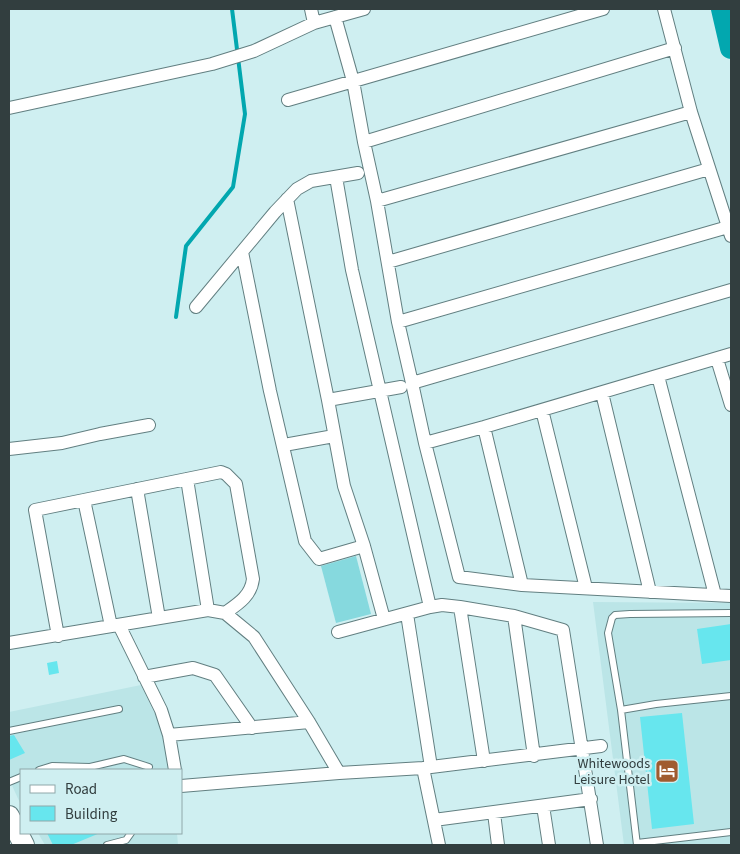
<svg xmlns="http://www.w3.org/2000/svg" width="740" height="854" viewBox="0 0 740 854" font-family="'Source Sans 3',sans-serif">
	<rect width="100%" height="100%" fill="#cfeff1"/>
	<path fill="#bbe5e7" d="M593 602 731 603V845H624Z
		M141 685 162 729 169 770H21V805L9 779V712Z
		M38 833H177L178 845H45Z"/>
	<path fill="#86d9de" d="M356 556 371 614 336 623 321 566Z"/>
	<g fill="none" stroke-linecap="round" stroke-linejoin="round">
		<path stroke="#02a7af" stroke-width="4" d="M176 317 186 246 233 187 245 114 232 9"/>
		<path stroke="#02a7af" stroke-width="22" d="M722 9 731 48"/>
	</g>
	<path fill="#67e6ee" d="M731 624V660L702 664 697 629Z
		M57 661 59 673 49 675 47 663Z
		M682 713 694 824 652 829 640 717Z
		M14 735 25 753 9 760V736Z
		M47 833H100L71 845H53Z"/>
	<g fill="none" stroke-linecap="round" stroke-linejoin="round">
		<g stroke="#627f81" stroke-width="8">
			<path id="lane" d="M621 710 656 704 731 696
				M9 731 119 709
				M39 770 52 766 90 767 124 759 149 767
				M9 782 21 777
				M637 843 731 832
				M107 845 126 840 131 833
				M637 845 621 710 608 633 612 618 615 615 630 614 731 613"/>
		</g>
		<g stroke="#627f81" stroke-width="14">
			<path id="street" d="M311 9 314 23
				M664 9 691 112 731 236
				M335 17 353 81 364 142 377 201 398 322 412 383 425 443 459 577 522 585 731 596
				M288 100 603 9
				M9 108 212 64 254 51 314 23 364 9
				M364 142 675 48
				M336 177 352 270 430 607
				M287 199 328 400 344 486 364 546 384 619
				M377 201 691 112
				M242 252 270 391 305 541 319 559 364 546
				M388 262 709 169
				M196 307 275 212 297 189 311 181 358 173
				M398 322 728 227
				M717 359 731 405
				M658 376 715 595
				M412 383 731 290
				M602 393 650 592
				M328 400 401 387
				M542 410 586 588
				M484 427 522 585
				M425 443 484 427 731 354
				M284 445 334 436
				M9 449 62 443 100 434 149 425
				M187 479 208 610
				M137 489 159 618
				M84 500 111 626
				M460 607 484 761
				M407 614 431 767
				M514 616 534 756
				M119 625 161 710 169 735 175 770
				M338 632 430 607 442 605 460 607 514 616 563 630 597 845
				M58 636 35 510 221 472 226 474 236 484 253 579C251 596 238 604 225 613
				M9 643 208 610 225 613 254 637 309 722 339 773
				M144 677 193 668 215 675 252 728
				M169 735 309 722
				M423 768 439 845
				M181 786 339 773 423 768 601 746
				M543 806 549 845
				M494 813 498 845
				M434 820 591 799"/>
		</g>
		<g stroke="#627f81" stroke-width="22">
			<path id="primary" d="M9 816 24 845"/>
		</g>
		<use href="#lane" stroke="#fff" stroke-width="6"/>
		<use href="#street" stroke="#fff" stroke-width="12"/>
		<use href="#primary" stroke="#fff" stroke-width="20"/>
	</g>
	<defs>
		<g id="hotel-square" transform="scale(1.25)"><rect x="-9" y="-9" width="18" height="18" rx="4" fill="#a05b2f" stroke="#cfeff1"/><path d="M-6-4.5h1.5V1H6V5H4.5V3h-9V5H-6ZM-4 0a1.8 1.8 0 1 1 3.6 0ZM.5 0V-2.5h3Q6-2.5 6 0Z" fill="#fff"/></g>
	</defs>
	<g fill-rule="evenodd">
		<use href="#hotel-square" x="667" y="771"/>
	</g>
	<g text-anchor="middle" stroke-width="5" stroke-linejoin="round" paint-order="stroke">
		<g font-size="14" fill="#323e3f" stroke="#cfeff1" text-anchor="end">
			<text x="650" y="768">Whitewoods<tspan x="650" dy="16">Leisure Hotel</tspan></text>
		</g>
	</g>
	<rect width="740" height="854" fill="none" stroke="#323e3f" stroke-width="20"/>
	<rect x="20" y="769" width="162" height="65" fill="#cfeff1" stroke="#90a8aa"/>
	<rect x="30" y="785" width="25" height="8" fill="#ffffff" stroke="#90a8aa"/>
	<text x="65" y="794" font-size="15" fill="#323e3f">Road</text>
	<rect x="30" y="806" width="25" height="15" fill="#67e6ee" stroke="#90a8aa"/>
	<text x="65" y="819" font-size="15" fill="#323e3f">Building</text>
</svg>
